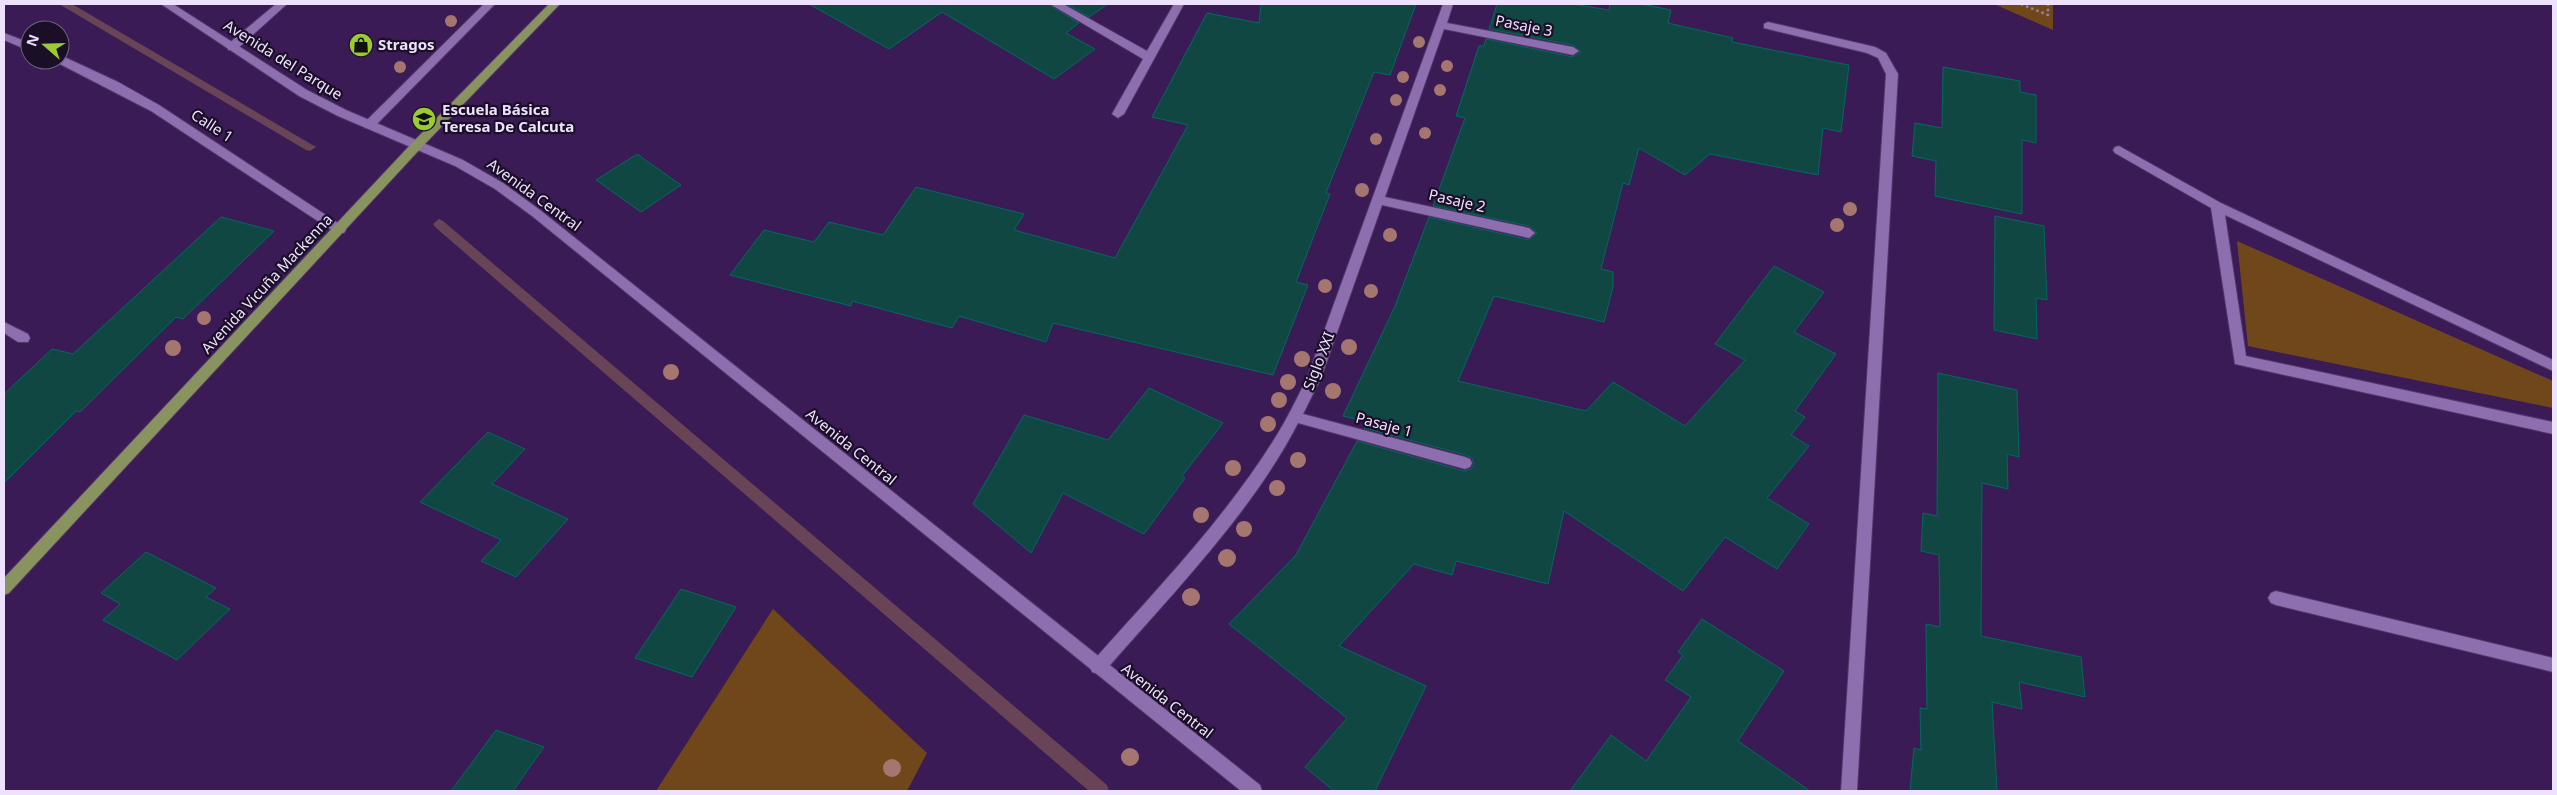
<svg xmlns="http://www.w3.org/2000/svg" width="2557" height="795" viewBox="0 0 2557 795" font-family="'Noto Sans',sans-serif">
	<rect width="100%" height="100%" fill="#3a1b55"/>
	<path fill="#70471b" d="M1994 4H2053V30Z
		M2237 241 2553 381V408L2248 346Z
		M773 609 927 753 907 791H656Z"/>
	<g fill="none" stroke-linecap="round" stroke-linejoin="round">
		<path fill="#694457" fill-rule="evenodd" d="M59 4H72L316 147 310 151 306 150Z
			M439 219 443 221 1107 785 1109 791H1089L435 227 433 224Z"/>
	</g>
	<path fill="#114742" stroke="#026961" d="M809 4H1048L1079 23 1066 33 1095 49 1054 79 942 12 889 49Z
		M1066 4H1108L1089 17Z
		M1261 4H1416L1390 75 1374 72 1326 193 1330 194 1296 282 1308 285 1273 375 1053 323 1046 342 959 316 952 328 852 301 851 306 730 275 764 230 814 242 829 222 883 235 916 187 1024 214 1014 230 1115 258 1188 125 1152 117 1207 13 1259 23Z
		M1497 4H1572L1609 10 1610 4H1641L1671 10 1668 23 1733 38 1732 42 1849 65 1841 132 1823 128 1818 175 1710 154 1685 175 1639 148 1629 185 1623 183 1601 269 1613 272V287L1604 322 1494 296 1458 381 1586 411 1613 382 1685 426 1745 360 1715 344 1774 266 1824 292 1794 332 1836 354 1795 411 1805 417 1791 435 1809 446 1767 498 1809 524 1777 569 1725 537 1683 591 1564 511 1548 584 1456 561 1452 575 1414 564 1339 646 1426 686 1375 791H1334L1305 767 1347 718 1229 624 1296 555 1357 441 1464 471 1471 469 1474 464 1472 458 1466 455 1364 428 1368 422 1343 416 1395 306 1429 217 1529 240 1537 233 1529 226 1433 206 1465 118 1456 116 1479 46H1484L1486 39 1573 57 1581 52 1573 45 1489 29Z
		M1943 67 2020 81V92L2036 95V143L2022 140V214L1935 196 1936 161 1912 156 1915 123 1942 128Z
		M637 154 681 185 641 212 596 180Z
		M1995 216 2044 226 2047 300 2036 298 2037 339 1994 330Z
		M221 217 274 231 183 319 176 317 80 412 76 411 4 483V394L52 349 73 354Z
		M1938 373 2017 390 2019 457 2007 454 2008 489 1982 483 1981 636 2081 657 2085 697 2019 682 2022 709 1992 702 1997 791H1910L1914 748 1921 750 1920 708 1927 709 1926 624 1940 627 1939 555 1921 551 1923 513 1937 516Z
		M1149 388 1223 423 1182 476 1185 478 1144 534 1063 493 1031 553 973 504 1024 415 1108 440Z
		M488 432 525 449 492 484 568 519 516 577 481 561 501 540 420 502Z
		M146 552 216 588 206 597 230 609 177 660 103 620 120 604 101 593Z
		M681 589 736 607 692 677 635 658Z
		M1702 619 1784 671 1738 741 1810 791H1570L1611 735 1646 761 1691 697 1665 680 1683 655 1678 652Z
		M496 730 544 747 513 791H451Z"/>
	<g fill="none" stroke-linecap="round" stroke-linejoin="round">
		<g stroke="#523668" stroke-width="2">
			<path id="minor" d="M276 4H287L236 50H228V44Z
				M484 4H495L373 128H365V122Z
				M1050 4H1063L1147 51 1174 4H1184L1124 114 1118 118 1112 114 1143 59Z
				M1443 4H1453L1447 23 1573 47 1579 51 1573 55 1444 29 1385 197 1529 228 1535 233 1529 238 1382 205 1321 378 1303 414 1465 457 1470 459 1472 463 1470 467 1465 469 1298 423C1252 513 1170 596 1104 672L1098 674 1092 672 1090 667 1092 662C1156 590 1224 520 1275 438 1287 419 1297 398 1307 378Z
				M1768 22 1875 47 1886 53 1898 74 1857 791H1841L1886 74 1878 58 1867 53 1764 28V24Z
				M4 33 30 43V51L4 40Z
				M60 55 118 82 159 105 344 227 346 230 344 233H336L151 111 56 62 55 60H60Z
				M2119 146 2221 203 2553 360V371L2225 215 2246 356 2553 422V434L2235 364 2211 208 2115 153 2113 150 2115 147Z
				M4 322 28 334 30 338 28 342H18L4 333Z
				M2276 591 2553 658V672L2276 605 2271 603 2268 598 2271 593Z"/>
		</g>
		<g stroke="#523668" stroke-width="2">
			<path id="tertiary" d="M161 4H173L307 90 346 110 463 160 503 183 540 210 1260 785 1262 791H1241L532 216 495 189 455 166 338 116 299 96Z"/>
		</g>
		<g stroke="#523668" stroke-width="2">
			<path id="primary" d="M549 4H560L421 148 9 593 4 595V578L413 142Z"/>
		</g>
		<path stroke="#9680ac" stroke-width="2.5" stroke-dasharray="2.5 3" stroke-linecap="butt" d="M2021 4 2048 15V4"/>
		<use href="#minor" fill="#8d6eaf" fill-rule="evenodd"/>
		<use href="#tertiary" fill="#8d6eaf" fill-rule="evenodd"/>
		<use href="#primary" fill="#88935f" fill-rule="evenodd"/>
	</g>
	<g fill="#a5766f">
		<circle cx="451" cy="21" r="6"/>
		<circle cx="1419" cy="42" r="6"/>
		<circle cx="1447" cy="66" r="6"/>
		<circle cx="400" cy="67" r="6"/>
		<circle cx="1403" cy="77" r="6"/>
		<circle cx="1440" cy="90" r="6"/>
		<circle cx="1396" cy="100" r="6"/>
		<circle cx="1425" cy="133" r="6"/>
		<circle cx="1376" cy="139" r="6"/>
		<circle cx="1362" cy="190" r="7"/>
		<circle cx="1850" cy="209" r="7"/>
		<circle cx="1837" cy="225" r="7"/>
		<circle cx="1390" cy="235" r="7"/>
		<circle cx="1325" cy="286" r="7"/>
		<circle cx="1371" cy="291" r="7"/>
		<circle cx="204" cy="318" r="7"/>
		<circle cx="1349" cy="347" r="8"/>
		<circle cx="173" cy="348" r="8"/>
		<circle cx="1302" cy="359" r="8"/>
		<circle cx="671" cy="372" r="8"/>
		<circle cx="1288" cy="382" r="8"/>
		<circle cx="1333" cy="391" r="8"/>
		<circle cx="1279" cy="400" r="8"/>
		<circle cx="1268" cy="424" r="8"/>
		<circle cx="1298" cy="460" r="8"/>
		<circle cx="1233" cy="468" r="8"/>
		<circle cx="1277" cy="488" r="8"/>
		<circle cx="1201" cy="515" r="8"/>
		<circle cx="1244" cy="529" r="8"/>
		<circle cx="1227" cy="558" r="9"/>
		<circle cx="1191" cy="597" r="9"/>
		<circle cx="1130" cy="757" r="9"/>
		<circle cx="892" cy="768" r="9"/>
	</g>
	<defs>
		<g id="shop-disc" transform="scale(1.25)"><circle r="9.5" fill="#9cca32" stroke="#1b0f28"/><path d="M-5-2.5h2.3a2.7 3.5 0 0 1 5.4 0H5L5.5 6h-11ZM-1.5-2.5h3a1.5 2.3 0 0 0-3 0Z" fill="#111"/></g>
		<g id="school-disc" transform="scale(1.25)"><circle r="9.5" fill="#9cca32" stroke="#1b0f28"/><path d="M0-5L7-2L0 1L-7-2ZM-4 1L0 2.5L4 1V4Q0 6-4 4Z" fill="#111"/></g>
	</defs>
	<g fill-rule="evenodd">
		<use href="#shop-disc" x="361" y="45"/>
		<use href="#school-disc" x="424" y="119"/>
	</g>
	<g text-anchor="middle" stroke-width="4.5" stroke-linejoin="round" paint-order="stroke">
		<g font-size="15" fill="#eee1fe" stroke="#1b0f28">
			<text transform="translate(1524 26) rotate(11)" y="5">Pasaje 3</text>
			<text transform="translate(283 60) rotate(32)" y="5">Avenida del Parque</text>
			<text transform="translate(212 126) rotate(33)" y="5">Calle 1</text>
			<text transform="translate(534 195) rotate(36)" y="5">Avenida Central</text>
			<text transform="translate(1457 201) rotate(13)" y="5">Pasaje 2</text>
			<text transform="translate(267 284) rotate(-47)" y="5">Avenida Vicuña Mackenna</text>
			<text transform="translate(1319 361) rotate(-69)" y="5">Siglo XXI</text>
			<text transform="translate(1384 425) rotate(15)" y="5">Pasaje 1</text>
			<text transform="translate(851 447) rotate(39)" y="5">Avenida Central</text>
			<text transform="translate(1167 701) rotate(38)" y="5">Avenida Central</text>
		</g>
		<g font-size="15" font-weight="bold" fill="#eee1fe" stroke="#1b0f28" text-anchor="start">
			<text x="378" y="50">Stragos</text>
			<text x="442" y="115">Escuela Básica<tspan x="442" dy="17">Teresa De Calcuta</tspan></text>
		</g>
	</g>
	<rect width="2557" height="795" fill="none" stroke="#eee1fe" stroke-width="10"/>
	<g transform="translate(45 45) rotate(290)"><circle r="24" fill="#1b0f28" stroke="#6f637e"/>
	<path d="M0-4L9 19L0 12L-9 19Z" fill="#9cca32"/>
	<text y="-8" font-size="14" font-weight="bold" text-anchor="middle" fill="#eee1fe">N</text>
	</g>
</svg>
